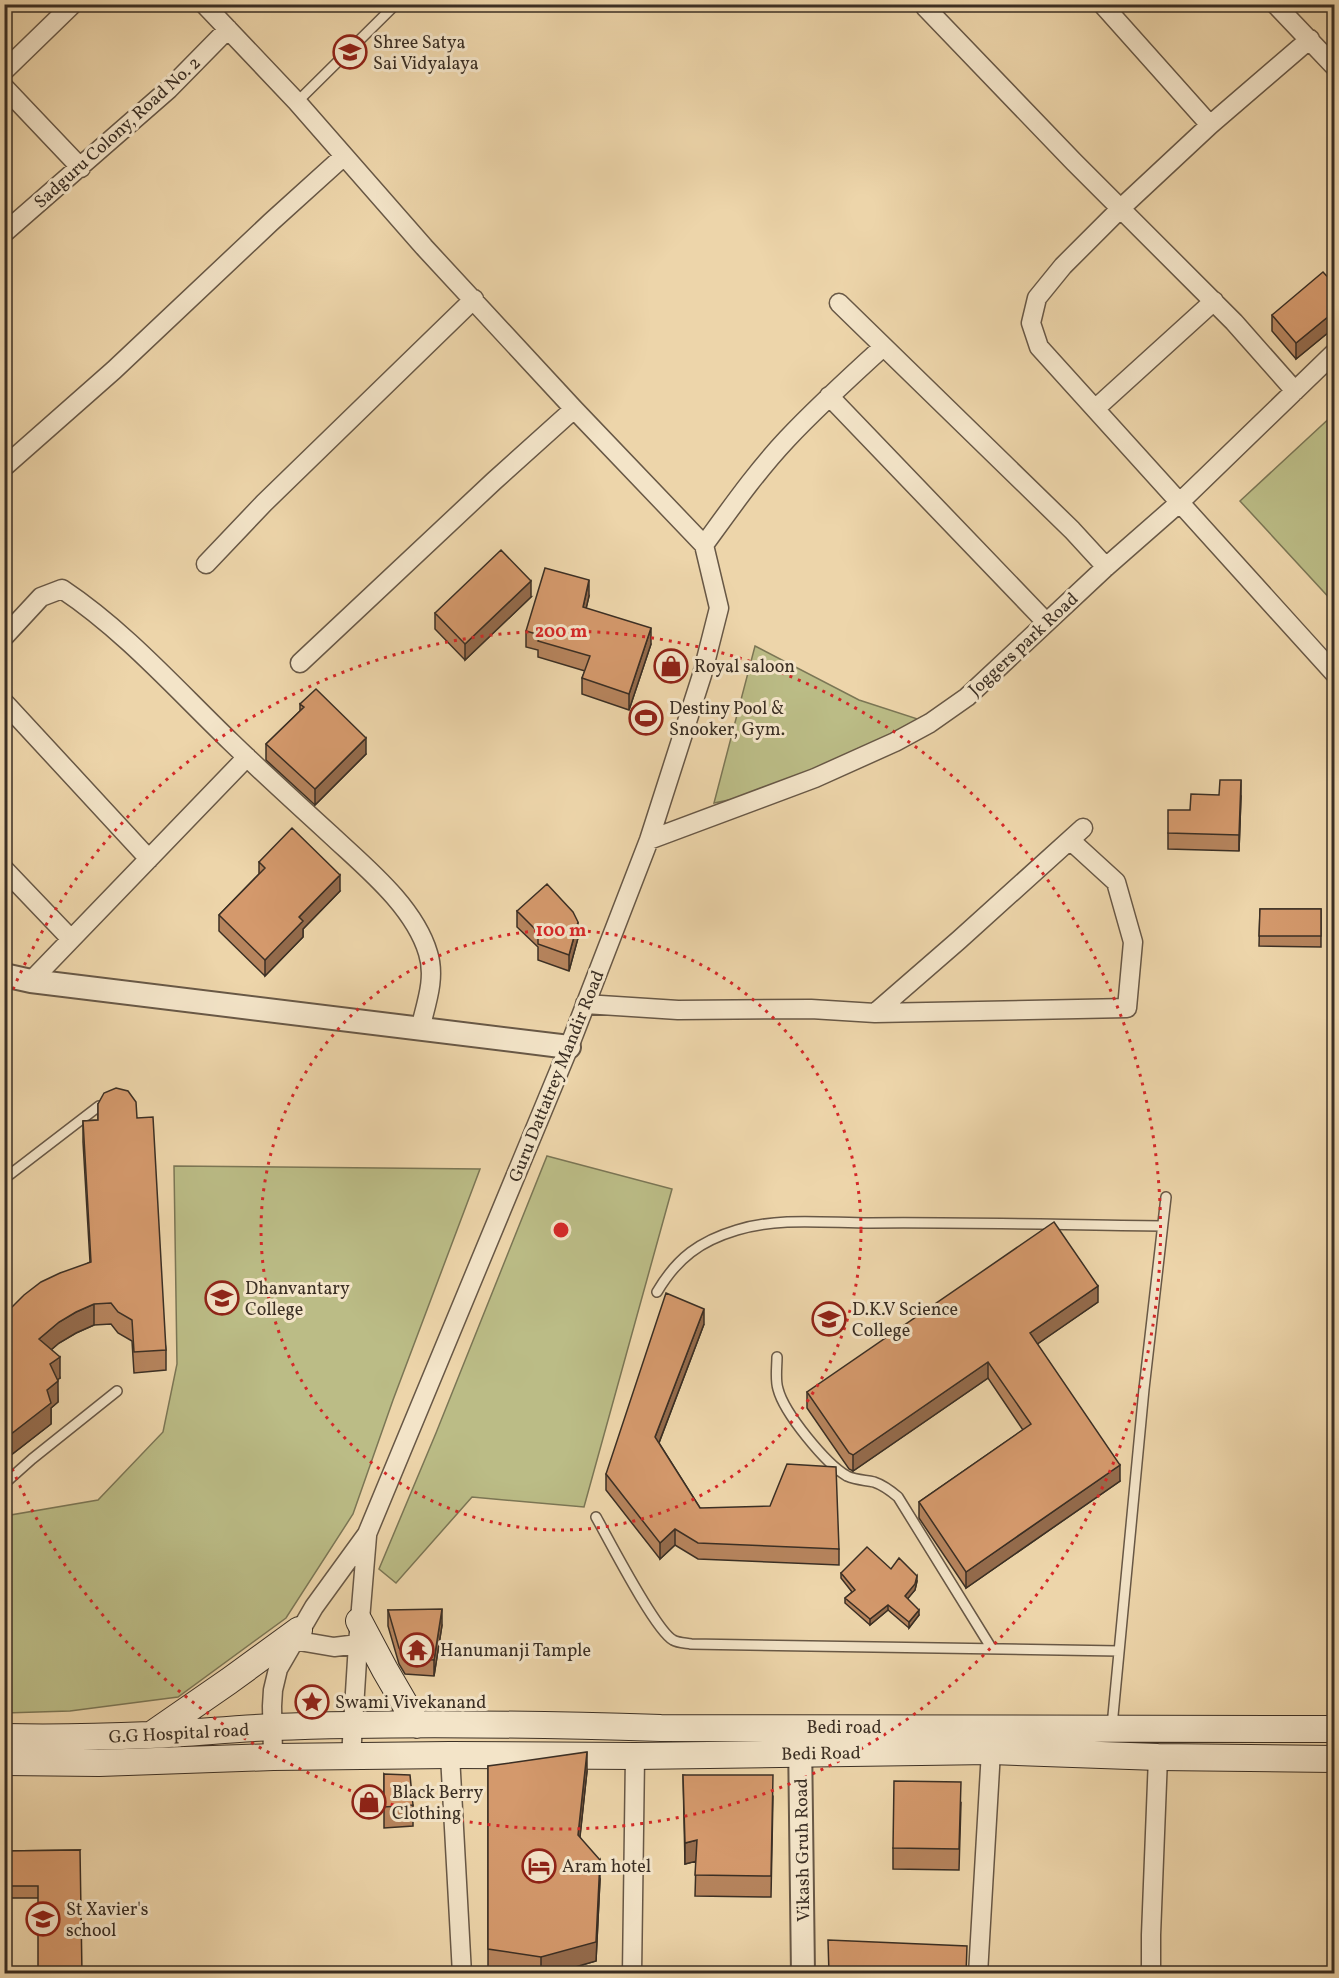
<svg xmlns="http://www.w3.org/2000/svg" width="1339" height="1978" viewBox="0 0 1339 1978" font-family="Vollkorn,serif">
	<rect width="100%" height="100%" fill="#edd5aa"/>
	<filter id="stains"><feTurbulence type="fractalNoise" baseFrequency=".00333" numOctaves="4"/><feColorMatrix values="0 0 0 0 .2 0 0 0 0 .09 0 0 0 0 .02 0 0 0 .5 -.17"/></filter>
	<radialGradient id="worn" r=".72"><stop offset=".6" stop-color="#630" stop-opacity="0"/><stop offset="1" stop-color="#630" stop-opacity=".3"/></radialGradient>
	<path fill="#bbbc86" stroke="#7b7655" stroke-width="1.5" d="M1334 414V603L1240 501Z
		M755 646 859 700 930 723 788 788 714 803Z
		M547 1156 672 1189 584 1507 472 1497 396 1583 379 1569 436 1433Z
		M174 1166 480 1169 393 1400 353 1514 286 1618 178 1697 70 1711 5 1713V1516L98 1500 163 1432 177 1364Z"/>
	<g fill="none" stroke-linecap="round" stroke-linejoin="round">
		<g stroke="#685846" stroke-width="12">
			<path id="service" d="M297 102 396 4
				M4 1179 99 1106
				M657 1292C677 1258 700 1241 737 1230 779 1217 827 1223 870 1223 967 1222 1065 1225 1162 1226
				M777 1357C777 1367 775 1380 778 1389 784 1413 826 1464 847 1476 856 1480 865 1480 874 1482 883 1485 891 1491 898 1497L992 1649
				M4 1484 32 1459 117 1391
				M596 1517C609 1540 655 1630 673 1640 678 1643 686 1643 691 1644L1119 1651
				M1112 1726 1144 1389 1166 1197"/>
		</g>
		<g stroke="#685846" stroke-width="21">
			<path id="minor" d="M204 4 297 102 424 247 574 409 704 545 719 608 702 675 649 840 569 1047 367 1534 314 1607 278 1669 273 1690 272 1706 273 1757
				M1102 4 1210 125
				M1275 4 1334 66
				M925 7 1074 162 1234 322 1295 391
				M1310 39 1210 125 1121 208 1063 266 1037 298 1031 323 1039 347 1334 673
				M4 71 73 4
				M4 87 81 168
				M4 233 169 89 228 29
				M839 303 1072 530 1106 567
				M829 396 1046 622
				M1095 409 1214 301
				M4 467 114 370 271 222 344 156
				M704 545C731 508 756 472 787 439 817 407 850 377 883 347
				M206 564 264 503 474 299
				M4 637 41 597 62 589C125 631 176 689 231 742 263 773 297 804 331 835 365 867 414 906 428 953 436 978 426 1004 420 1029
				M300 663 494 481 574 409
				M4 702 149 859
				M649 840 815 778 895 742 930 723 967 697 1106 567 1179 503 1334 353
				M4 869 70 938
				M31 981 247 757
				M585 1004 678 1010 811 1009 875 1013 1127 1008 1133 942 1116 882 1070 840
				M875 1013 959 940 1083 828
				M293 1640 334 1647 358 1644
				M450 1755 462 1974
				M351 1757 358 1644 367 1536
				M632 1974 635 1756
				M978 1974 991 1751
				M1151 1974V1935L1158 1757"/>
		</g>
		<g stroke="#685846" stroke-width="26">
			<path id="tertiary" d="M4 975 31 981 569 1047
				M800 1738 803 1974"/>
		</g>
		<g stroke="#3b2f24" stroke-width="28">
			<path id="secondary" d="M359 1621 385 1670 417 1725
				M151 1735 229 1681 299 1630
				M4 1737C53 1738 102 1737 150 1735 191 1733 232 1729 273 1727 402 1722 532 1724 661 1728L1334 1729
				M4 1762 99 1763 273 1757 450 1755 635 1756 991 1751 1158 1757 1334 1759"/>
		</g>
		<use href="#service" stroke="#f3e4c8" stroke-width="9"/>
		<use href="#minor" stroke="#f3e4c8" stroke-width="18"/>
		<use href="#tertiary" stroke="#f3e4c8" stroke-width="22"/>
		<use href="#secondary" stroke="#f3e4c8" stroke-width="26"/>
	</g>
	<path fill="#b6845d" stroke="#3b2f24" stroke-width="1.5" d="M1335 285V327L1296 359 1272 331V315Z
		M589 596 586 608 651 644 629 710 582 694V678L585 671 538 657V650L526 647V631Z
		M531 597 465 660 435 629V613Z
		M300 704 366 754 315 805 266 760V744L300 711Z
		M1219 795 1241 796 1239 851 1168 849V833L1190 810Z
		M259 862 340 891 303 929V937L265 976 219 931V915L259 874Z
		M1260 909H1321V947L1259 946Z
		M517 911 578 938 569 971 538 960V947L517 927Z
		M98 1104 137 1118 166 1350V1370L134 1373 132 1341 118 1333 111 1324 94 1325 76 1333 59 1343 51 1350 60 1378 57 1379 58 1402 51 1408V1424L11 1455 4 1451V1309L7 1312 90 1262 83 1142V1121L98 1120Z
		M1098 1302 1037 1344 1120 1481 966 1588 919 1518V1502L1023 1430 988 1378 853 1471 849 1469 807 1408V1392Z
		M704 1324 659 1443 700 1508 839 1549V1565L698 1559 675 1545 660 1559 606 1490V1474Z
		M891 1569 917 1581 915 1590 907 1599 919 1615 909 1628 888 1610 870 1625 845 1603V1598L852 1592 841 1578V1573Z
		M388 1610 442 1625 434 1676 405 1674 399 1664 388 1626Z
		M488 1766 587 1771 580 1837 600 1879 596 1961 551 1974H523L488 1968Z
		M384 1774 413 1805V1826L384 1828Z
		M683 1775 773 1796 771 1897 695 1896 696 1861 685 1864Z
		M961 1803 959 1870 893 1869V1848Z
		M80 1850 38 1898H4V1851Z"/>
	<path fill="#946b4c" stroke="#3b2f24" stroke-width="1.5" d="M1335 311V327L1296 359V343Z
		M589 580V596L583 622V607Z
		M531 581V597L465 660V644Z
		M651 628V644L629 710V694Z
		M366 738V754L315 805V789Z
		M1241 780V796L1239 851V835Z
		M340 875V891L303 929V937L265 976V960L299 917Z
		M578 922V938L569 971V955Z
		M1098 1286V1302L1030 1349V1333Z
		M94 1304V1325L76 1333 59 1343 39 1360V1339L59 1322 76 1312Z
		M704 1309V1324L655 1453V1437Z
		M60 1357V1378L50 1385V1364Z
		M988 1362V1378L853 1471V1455Z
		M58 1381V1402L51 1408V1424L11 1455V1434L47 1390Z
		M1120 1465V1481L966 1588V1572Z
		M675 1529V1545L660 1559V1543Z
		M917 1576V1581L915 1590 905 1602V1596Z
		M888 1605V1610L870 1625V1619Z
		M442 1609V1625L434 1676V1660Z
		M919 1610V1615L909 1628V1622Z
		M587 1752V1771L578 1854V1835Z
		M697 1840V1861L685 1864V1843Z
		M600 1860V1879L596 1961 551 1974H541V1957Z"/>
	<path fill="#d4996c" stroke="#3b2f24" stroke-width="1.5" d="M1323 272 1335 285V311L1296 343 1272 315Z
		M501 550 531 581 465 644 435 613Z
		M545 568 589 580 583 607 651 628 629 694 582 678 590 656 538 641 540 635 526 631Z
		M316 689 366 738 315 789 266 744 304 707 300 704Z
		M1220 780H1241L1239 835 1168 833V810H1190L1191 794 1219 795Z
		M292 828 340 875 299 917 303 921 265 960 219 915 265 868 259 862Z
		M547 884 573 912 578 922 569 955 538 944V932L517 911Z
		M1260 909H1321V936H1259Z
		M116 1088 128 1091 136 1102 137 1118 153 1117 166 1350 134 1352 132 1320 118 1312 111 1303 94 1304 76 1312 59 1322 39 1339 60 1357 50 1364 58 1381 47 1390 51 1403 11 1434 4 1430V1309L7 1312 24 1295 41 1282 60 1273 91 1262 83 1121 98 1120V1104L104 1093Z
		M1054 1222 1098 1286 1030 1333 1120 1465 966 1572 919 1502 1031 1424 988 1362 853 1455 849 1453 807 1392Z
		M666 1293 704 1309 655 1437 700 1508 770 1506 787 1464 836 1467 839 1549 698 1543 675 1529 660 1543 606 1474Z
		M867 1547 891 1569 899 1558 917 1576 915 1584 905 1596 919 1610 909 1622 888 1605 870 1619 845 1598 855 1590 841 1573Z
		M442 1609 434 1660 405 1658 399 1648 388 1610Z
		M587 1752 578 1835 600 1860 596 1942 541 1957 488 1949V1766Z
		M384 1774 410 1775 413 1805 384 1807Z
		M683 1775H773L771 1876 695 1875 697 1840 685 1843Z
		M894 1781 961 1782 959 1849 893 1848Z
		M80 1850 82 1974H38V1886H4V1851Z
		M828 1940 967 1946 966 1974H829Z"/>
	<g fill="none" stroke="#d62828" stroke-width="3" stroke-dasharray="3 6">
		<circle cx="561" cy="1230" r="300"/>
		<path d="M6 1006A599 599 0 1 1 6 1454"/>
	</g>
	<defs>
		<g id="school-ring" transform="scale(1.725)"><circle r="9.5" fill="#f3e4c8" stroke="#8f2418" stroke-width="1.5"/><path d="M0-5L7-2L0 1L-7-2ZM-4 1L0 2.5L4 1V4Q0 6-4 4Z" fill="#8f2418"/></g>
		<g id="shop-ring" transform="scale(1.725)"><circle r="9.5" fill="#f3e4c8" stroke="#8f2418" stroke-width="1.5"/><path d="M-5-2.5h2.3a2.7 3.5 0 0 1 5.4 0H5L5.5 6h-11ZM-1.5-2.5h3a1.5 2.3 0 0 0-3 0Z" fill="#8f2418"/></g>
		<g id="stadium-ring" transform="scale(1.725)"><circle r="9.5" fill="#f3e4c8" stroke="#8f2418" stroke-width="1.5"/><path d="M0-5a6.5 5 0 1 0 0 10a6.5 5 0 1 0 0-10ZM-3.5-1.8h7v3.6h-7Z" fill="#8f2418"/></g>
		<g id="university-ring" transform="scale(1.725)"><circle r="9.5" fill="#f3e4c8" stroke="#8f2418" stroke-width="1.5"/><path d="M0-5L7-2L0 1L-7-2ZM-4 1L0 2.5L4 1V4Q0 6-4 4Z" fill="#8f2418"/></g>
		<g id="temple-ring" transform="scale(1.725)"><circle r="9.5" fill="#f3e4c8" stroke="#8f2418" stroke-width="1.5"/><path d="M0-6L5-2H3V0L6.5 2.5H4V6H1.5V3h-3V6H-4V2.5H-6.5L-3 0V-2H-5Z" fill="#8f2418"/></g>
		<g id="sight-ring" transform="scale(1.725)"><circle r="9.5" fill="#f3e4c8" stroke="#8f2418" stroke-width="1.5"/><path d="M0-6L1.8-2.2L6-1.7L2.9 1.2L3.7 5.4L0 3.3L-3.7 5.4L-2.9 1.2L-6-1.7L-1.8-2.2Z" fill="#8f2418"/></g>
		<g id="hotel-ring" transform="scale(1.725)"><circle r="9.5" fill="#f3e4c8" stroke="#8f2418" stroke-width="1.5"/><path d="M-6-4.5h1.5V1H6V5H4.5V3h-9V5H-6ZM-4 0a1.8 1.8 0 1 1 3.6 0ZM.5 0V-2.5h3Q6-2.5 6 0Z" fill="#8f2418"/></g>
	</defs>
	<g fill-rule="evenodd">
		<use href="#school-ring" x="350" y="52"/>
		<use href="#shop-ring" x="671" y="666"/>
		<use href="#stadium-ring" x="646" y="718"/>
		<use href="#university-ring" x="222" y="1298"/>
		<use href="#university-ring" x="829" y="1319"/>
		<use href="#temple-ring" x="417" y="1650"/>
		<use href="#sight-ring" x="312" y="1702"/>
		<use href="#shop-ring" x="369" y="1802"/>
		<use href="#hotel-ring" x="539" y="1866"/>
		<use href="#school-ring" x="43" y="1919"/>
	</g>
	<g text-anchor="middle" stroke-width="6" stroke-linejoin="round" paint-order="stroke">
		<g font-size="18" fill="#3b2f24" stroke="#f3e4c8" text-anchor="start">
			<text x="373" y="48">Shree Satya<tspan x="373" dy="21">Sai Vidyalaya</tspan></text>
			<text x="694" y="672">Royal saloon</text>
			<text x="669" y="714">Destiny Pool &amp;<tspan x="669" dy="21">Snooker, Gym.</tspan></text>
			<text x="245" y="1294">Dhanvantary<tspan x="245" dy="21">College</tspan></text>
			<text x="852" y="1315">D.K.V Science<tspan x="852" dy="21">College</tspan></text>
			<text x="440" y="1656">Hanumanji Tample</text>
			<text x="335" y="1708">Swami Vivekanand</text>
			<text x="392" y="1798">Black Berry<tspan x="392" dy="21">Clothing</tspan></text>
			<text x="562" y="1872">Aram hotel</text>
			<text x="66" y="1915">St Xavier's<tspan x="66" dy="21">school</tspan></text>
		</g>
		<g font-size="18" fill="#3b2f24" stroke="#f3e4c8">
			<text transform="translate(117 132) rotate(-42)" y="6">Sadguru Colony, Road No. 2</text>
			<text transform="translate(1023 644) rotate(-43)" y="6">Joggers park Road</text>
			<text transform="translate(556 1076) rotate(-68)" y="6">Guru Dattatrey Mandir Road</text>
			<text x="844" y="1733">Bedi road</text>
			<text transform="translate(179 1733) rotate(-3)" y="6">G.G Hospital road</text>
			<text transform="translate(821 1753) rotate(-1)" y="6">Bedi Road</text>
			<text transform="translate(802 1850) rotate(-91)" y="6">Vikash Gruh Road</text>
		</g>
	</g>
	<circle cx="561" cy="1230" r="9" fill="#d62828" stroke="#f3e4c8" stroke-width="3"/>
	<g font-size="18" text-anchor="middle" font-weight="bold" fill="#d62828" stroke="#f3e4c8" stroke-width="6" stroke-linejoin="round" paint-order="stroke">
		<text x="561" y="637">200 m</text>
		<text x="561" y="936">100 m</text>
	</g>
	<rect width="1339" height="1978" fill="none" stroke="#edd5aa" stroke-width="24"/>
	<rect x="6" y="6" width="1327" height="1966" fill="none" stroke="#3b2f24" stroke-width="3"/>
	<rect x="12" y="12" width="1315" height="1954" fill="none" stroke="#3b2f24" stroke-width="1.5"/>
	<rect width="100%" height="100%" filter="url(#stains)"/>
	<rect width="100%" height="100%" fill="url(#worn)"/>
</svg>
